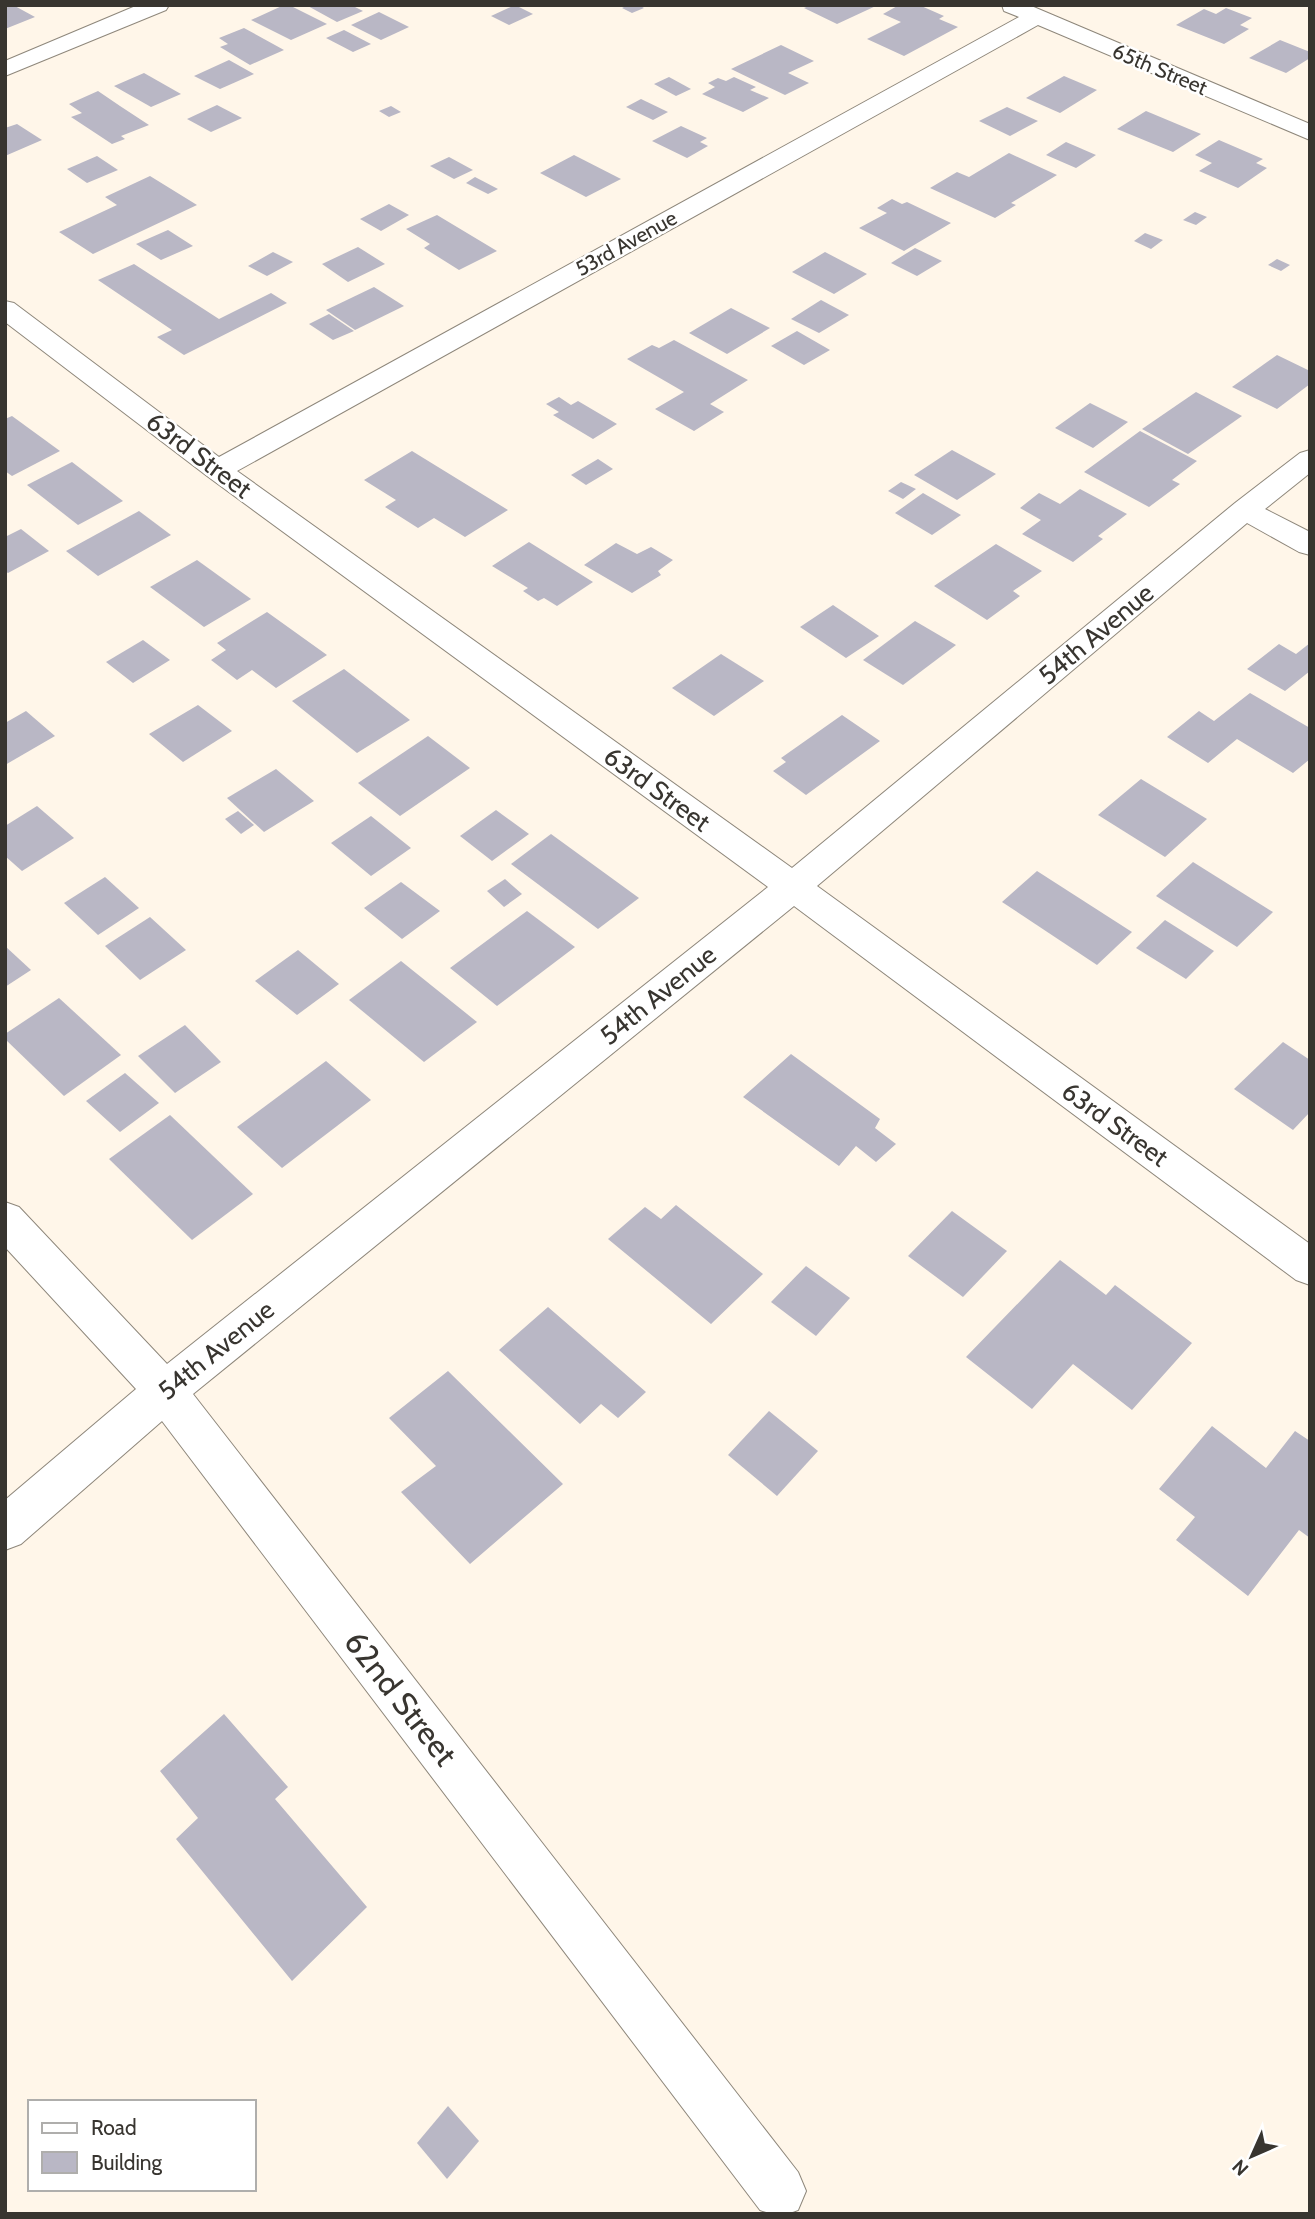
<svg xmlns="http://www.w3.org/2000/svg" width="1315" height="2219" viewBox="0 0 1315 2219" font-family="Cabin,sans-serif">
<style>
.building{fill:#b9b7c5}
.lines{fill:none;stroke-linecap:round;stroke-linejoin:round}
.minor-casing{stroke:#8e877b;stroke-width:2}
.minor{fill:#fff;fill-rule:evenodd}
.labels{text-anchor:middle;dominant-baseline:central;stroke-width:5;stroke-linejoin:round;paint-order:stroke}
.far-street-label{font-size:21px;fill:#383530;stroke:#fff}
.street-label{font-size:26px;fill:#383530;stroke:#fff}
.near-street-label{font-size:32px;fill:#383530;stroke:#fff}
</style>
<rect width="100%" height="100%" fill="#fff6e9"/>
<g class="building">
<polygon points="5,5 13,5 35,17 5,29"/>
<polygon points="284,5 289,5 327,24 291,40 251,20"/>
<polygon points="306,5 351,5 363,11 337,22"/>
<polygon points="515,5 533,14 509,25 491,16"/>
<polygon points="628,5 639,5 644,8 632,13 622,8"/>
<polygon points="811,5 878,5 837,24 804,8"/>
<polygon points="899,5 919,5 944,16 939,19 958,27 904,56 867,39 901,22 883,14"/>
<polygon points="1226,8 1252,18 1240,25 1249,29 1224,44 1176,25 1204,9 1216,14"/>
<polygon points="379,12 409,27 381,40 351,25"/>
<polygon points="244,28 284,50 250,65 220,47 228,44 219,38"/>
<polygon points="344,30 371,44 353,52 326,38"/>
<polygon points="1280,40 1310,52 1310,58 1286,73 1249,58"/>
<polygon points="781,45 814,61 788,73 809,83 785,95 731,69"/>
<polygon points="229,60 254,74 220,89 194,76"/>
<polygon points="144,73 181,94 151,107 114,86"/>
<polygon points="1064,76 1097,90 1060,113 1026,98"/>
<polygon points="669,77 691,89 676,96 654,84"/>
<polygon points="734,77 756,87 750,90 769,98 743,112 702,94 715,87 708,83 718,78 726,81"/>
<polygon points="98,91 120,106 149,125 121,136 125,139 112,144 71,117 82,113 69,104"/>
<polygon points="641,99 668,112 653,120 626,107"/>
<polygon points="217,105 242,118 211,132 187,119"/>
<polygon points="391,106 401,112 389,117 379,111"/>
<polygon points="1007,107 1038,121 1010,136 979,121"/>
<polygon points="1146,111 1201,134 1173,152 1117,129"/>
<polygon points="17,124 42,140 5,156 5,128"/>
<polygon points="681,126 707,138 700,142 708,146 687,158 652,141"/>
<polygon points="1219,140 1263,159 1256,163 1267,168 1238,188 1199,171 1212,163 1195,155"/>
<polygon points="1066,142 1096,155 1076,168 1046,155"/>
<polygon points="1009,153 1057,175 1011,203 1016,205 995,218 930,188 957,172 969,177"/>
<polygon points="574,155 621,179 586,197 540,173"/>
<polygon points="97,156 118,170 87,183 67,169"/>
<polygon points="449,157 473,170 454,179 430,166"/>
<polygon points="150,176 197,205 93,254 59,232 117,205 105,197"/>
<polygon points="475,177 498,189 488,194 466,183"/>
<polygon points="892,199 902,204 907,202 951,223 904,251 859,228 887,213 877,208"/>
<polygon points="389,204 409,215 381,231 360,219"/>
<polygon points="1195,212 1207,217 1196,225 1183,220"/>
<polygon points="437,215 497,251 459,270 424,248 430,244 406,229"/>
<polygon points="168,230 193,246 161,260 136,244"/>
<polygon points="1145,233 1163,240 1151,249 1134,241"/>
<polygon points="358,247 385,264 348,282 322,264"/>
<polygon points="915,248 942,261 917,276 891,263"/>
<polygon points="273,252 293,262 267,276 248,266"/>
<polygon points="825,252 867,274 834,294 792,272"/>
<polygon points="1277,259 1290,265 1281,271 1268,265"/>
<polygon points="134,264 219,319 271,293 287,303 184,355 157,337 172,330 98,280"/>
<polygon points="374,287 404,306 355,330 326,310"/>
<polygon points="821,300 849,315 819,333 791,319"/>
<polygon points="731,308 770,328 727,354 689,333"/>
<polygon points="329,314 354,331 333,340 309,324"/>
<polygon points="797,331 830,350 804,365 771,346"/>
<polygon points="674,340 748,380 710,404 724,412 694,431 655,409 684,392 627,359 652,345 659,348"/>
<polygon points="1277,355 1310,371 1310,384 1277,409 1232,387"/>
<polygon points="1196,392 1242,416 1188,454 1142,429"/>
<polygon points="559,397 571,405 578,401 617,424 593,439 553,415 559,412 546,404"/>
<polygon points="1090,403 1128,422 1093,448 1055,428"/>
<polygon points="12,416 60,451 12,476 5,471 5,419"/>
<polygon points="1140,431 1197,461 1172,480 1180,484 1149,507 1084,472"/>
<polygon points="952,450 996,474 957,500 914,475"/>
<polygon points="412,451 508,510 465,537 434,518 418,528 385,507 396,500 364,480"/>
<polygon points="598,459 613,469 586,485 571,475"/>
<polygon points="72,462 123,501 78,525 27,485"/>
<polygon points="901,482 916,489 903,499 888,491"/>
<polygon points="1080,489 1127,514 1098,536 1103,539 1073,562 1022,534 1041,520 1020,508 1039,493 1060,504"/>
<polygon points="923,493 961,515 932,535 895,513"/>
<polygon points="139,511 171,535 98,576 66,551"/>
<polygon points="21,529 49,551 8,573 5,571 5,537"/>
<polygon points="529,542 593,582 557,606 544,598 538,601 523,591 528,588 492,566"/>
<polygon points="616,543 637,554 651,547 673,560 658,571 661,575 632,593 584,565"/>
<polygon points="996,544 1042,571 1013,591 1020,596 987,620 934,586"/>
<polygon points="197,560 251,599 204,627 150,587"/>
<polygon points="833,605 879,636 846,658 800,627"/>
<polygon points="267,612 327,655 276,688 252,670 237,680 211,660 226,650 217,643"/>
<polygon points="915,621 956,645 903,685 863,660"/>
<polygon points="143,640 170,660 133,683 106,662"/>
<polygon points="1310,643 1310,671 1285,691 1247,669 1279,644 1296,654"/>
<polygon points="721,654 764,681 714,716 672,688"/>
<polygon points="344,669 410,720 357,753 292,701"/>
<polygon points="1250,693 1310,728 1310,759 1293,773 1237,739 1208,763 1167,737 1199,711 1214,721"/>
<polygon points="198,705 232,731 183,762 149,734"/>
<polygon points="26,711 55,736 5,765 5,723"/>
<polygon points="842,715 880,741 806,795 773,771 786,762 781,758"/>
<polygon points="428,736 470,768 400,816 358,783"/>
<polygon points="276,769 314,801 264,832 227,798"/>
<polygon points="1141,779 1207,819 1165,857 1098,815"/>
<polygon points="37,806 74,838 22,871 5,856 5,826"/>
<polygon points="496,810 529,834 492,861 460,836"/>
<polygon points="238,811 254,825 241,834 225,819"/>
<polygon points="371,816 411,848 371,876 331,843"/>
<polygon points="551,834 639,898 598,929 511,864"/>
<polygon points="1193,862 1273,912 1237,947 1156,896"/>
<polygon points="1037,871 1132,932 1097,965 1002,902"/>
<polygon points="105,877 139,908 98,935 64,903"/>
<polygon points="505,879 522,894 504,907 487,891"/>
<polygon points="401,882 440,911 402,939 364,908"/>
<polygon points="527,911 575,947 497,1006 450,968"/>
<polygon points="150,917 186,950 140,980 105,946"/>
<polygon points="1165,920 1214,951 1186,979 1136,948"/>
<polygon points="5,946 31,970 5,987"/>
<polygon points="298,950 339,984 297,1015 255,981"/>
<polygon points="401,961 477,1022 424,1062 349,1000"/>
<polygon points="59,998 121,1055 64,1096 5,1039 5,1034"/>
<polygon points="185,1025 221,1062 175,1093 138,1056"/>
<polygon points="1283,1042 1310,1060 1310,1112 1293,1130 1234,1089"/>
<polygon points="791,1054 880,1119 875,1128 896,1144 876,1162 856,1146 839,1166 743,1097"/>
<polygon points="326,1061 371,1100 282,1168 237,1127"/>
<polygon points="125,1073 159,1103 120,1132 86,1101"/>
<polygon points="170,1115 253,1194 192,1240 109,1159"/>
<polygon points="676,1205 763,1274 711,1324 608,1239 645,1207 661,1219"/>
<polygon points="952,1211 1007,1251 963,1297 908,1256"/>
<polygon points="1060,1260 1106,1295 1115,1285 1192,1343 1132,1410 1073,1364 1032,1409 966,1357"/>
<polygon points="806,1266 850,1298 816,1336 771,1302"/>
<polygon points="548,1307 646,1392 618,1418 601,1404 580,1424 499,1350"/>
<polygon points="448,1371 563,1484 470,1564 401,1492 436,1466 389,1418"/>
<polygon points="769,1411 818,1451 777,1496 728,1455"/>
<polygon points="1212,1426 1266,1468 1295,1431 1310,1441 1310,1538 1299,1530 1248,1596 1176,1540 1195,1517 1159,1489"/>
<polygon points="224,1714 288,1787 275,1799 367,1907 292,1981 176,1839 198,1818 160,1771"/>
<polygon points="448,2106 479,2141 447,2179 417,2143"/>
</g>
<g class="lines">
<defs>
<g id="minor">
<polygon points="138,5 169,5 166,10 5,76 5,61"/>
<path d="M1029 5 1310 124V140L1038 25 237 471 792 868 1235 503 1300 453 1310 450V473L1265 509 1310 532V555L1299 552 1247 523 817 886 1310 1244V1285L1296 1280 794 906 193 1394 798 2172 806 2191 798 2210C786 2215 772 2215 760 2210L162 1421 21 1544 5 1550V1500L136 1389 5 1247V1202L19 1207 167 1364 768 887 207 476 5 322V301L14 303 219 457 1019 17 1004 11 1002 5Z"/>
</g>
</defs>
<use href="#minor" class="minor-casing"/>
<use href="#minor" class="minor"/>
</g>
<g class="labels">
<g class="far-street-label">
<text transform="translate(1160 69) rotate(23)">65th Street</text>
<text transform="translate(626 243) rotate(-29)">53rd Avenue</text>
</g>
<g class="street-label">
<text transform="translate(199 455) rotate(37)">63rd Street</text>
<text transform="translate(1096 634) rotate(-40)">54th Avenue</text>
<text transform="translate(657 789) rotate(36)">63rd Street</text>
<text transform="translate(658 995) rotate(-39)">54th Avenue</text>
<text transform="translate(1115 1124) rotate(36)">63rd Street</text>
<text transform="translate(216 1350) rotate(-39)">54th Avenue</text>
</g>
<g class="near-street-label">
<text transform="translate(401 1698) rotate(52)">62nd Street</text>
</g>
</g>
<rect width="1315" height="2219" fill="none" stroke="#383530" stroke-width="14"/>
<rect x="28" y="2100" width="228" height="91" fill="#ffffff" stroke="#afaeac" stroke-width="2"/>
<rect x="42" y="2123" width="35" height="10" fill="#ffffff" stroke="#afaeac" stroke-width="2"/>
<text x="91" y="2135" font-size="21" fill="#383530">Road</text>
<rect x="42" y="2152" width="35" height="21" fill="#b9b7c5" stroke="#afaeac" stroke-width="2"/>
<text x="91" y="2170" font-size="21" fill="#383530">Building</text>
<g transform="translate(1252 2156) rotate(225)" stroke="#ffffff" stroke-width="5" paint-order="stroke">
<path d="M0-5L12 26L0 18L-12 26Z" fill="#383530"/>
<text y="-10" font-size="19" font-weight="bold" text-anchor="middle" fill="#383530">N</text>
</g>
</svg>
